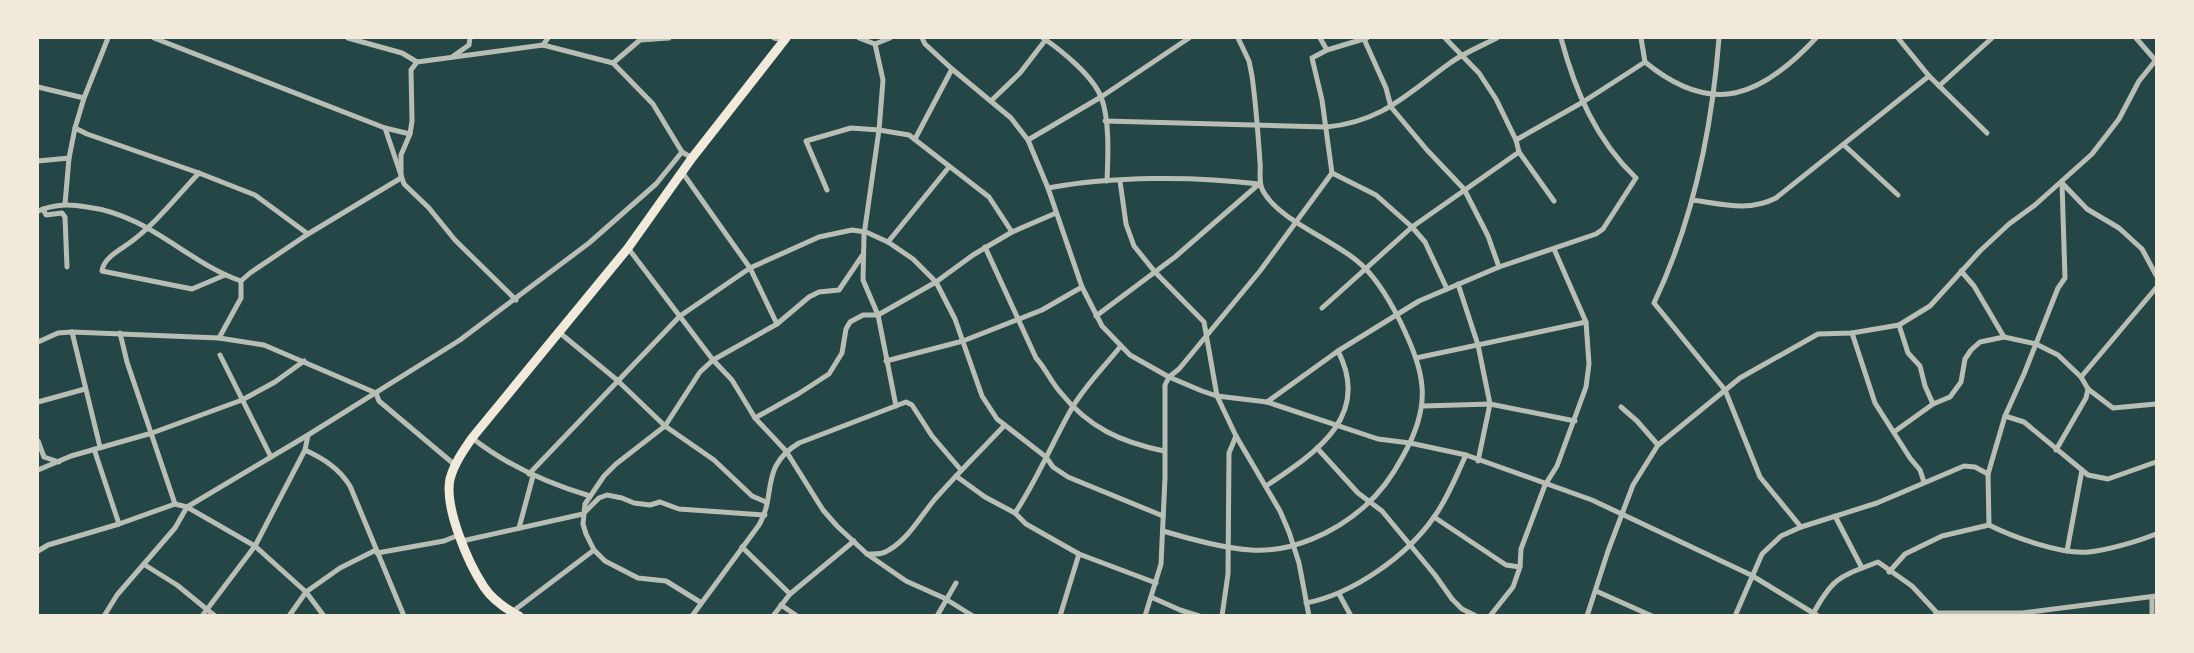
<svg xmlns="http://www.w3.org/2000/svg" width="2194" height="653" viewBox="0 0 2194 653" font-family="Poppins,sans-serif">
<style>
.green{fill:#244646}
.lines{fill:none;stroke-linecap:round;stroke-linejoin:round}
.minor{stroke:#b8beb3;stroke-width:5}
.trunk{stroke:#f1e9da;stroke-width:9}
</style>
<rect width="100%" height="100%" fill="#0f3d3e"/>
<rect class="green" x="38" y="38" width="2118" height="577"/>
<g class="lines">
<g class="minor">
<polyline points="154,38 385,128 404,184 429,208 455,240 516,300"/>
<polyline points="348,38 402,53 417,62"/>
<polyline points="774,38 784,40"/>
<polyline points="859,38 875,44 890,38"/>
<polyline points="922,38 925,44 952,69 1011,118 1028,140 1048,188 1082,287 1102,326 1130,355 1169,377 1202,391 1217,396 1267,402 1378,439 1410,443 1466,455 1592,500 1751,575 1818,616"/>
<path d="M1043 38C1061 50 1093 76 1101 97 1110 119 1108 158 1107 181"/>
<polyline points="1320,38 1327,50"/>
<polyline points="1367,38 1327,50 1312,58 1322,100 1332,173 1376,195 1412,227 1425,242 1447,289"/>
<polyline points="1445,38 1479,73 1496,99 1516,140 1519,152 1554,201"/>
<path d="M1641 38 1645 62C1713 118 1762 96 1816 38"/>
<path d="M1719 38C1712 129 1694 219 1654 303L1725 390 1760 477 1801 527"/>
<polyline points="1898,38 1929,76 1987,133"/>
<polyline points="2136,38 2156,61"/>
<polyline points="1364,39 1386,88 1391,107 1427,150 1464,189 1488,236 1499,267"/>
<polyline points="875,44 883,80 879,130 864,235 863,280 878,315 896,406"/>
<polyline points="543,45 548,38"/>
<polyline points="452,57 469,45 470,38"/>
<polyline points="613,63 640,40 669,38"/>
<polyline points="1939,86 1992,38"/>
<polyline points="38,87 84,98"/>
<polyline points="992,100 1020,73 1047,38"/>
<path d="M1105 121 1326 127C1382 122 1407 94 1450 63 1464 53 1481 46 1497 38"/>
<polyline points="75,128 84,98 108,38"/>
<polyline points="385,128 410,134"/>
<polyline points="915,139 952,69"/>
<polyline points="1028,140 1101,97 1189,38"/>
<polyline points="1516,140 1583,102 1645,62"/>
<polyline points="1844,145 1898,195"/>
<polyline points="38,161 69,158 75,128 87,134 199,173 255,195 308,234"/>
<polyline points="682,172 750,268 777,324"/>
<path d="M199 173C177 196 155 225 128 244 119 250 103 259 102 271L192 289 225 275"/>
<polyline points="1120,181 1126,224 1134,246 1155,272 1204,322 1217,396 1236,436 1280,511 1289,532 1299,563 1309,616"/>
<polyline points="2062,183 2087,209 2119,228 2142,249 2156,275"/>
<path d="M1048 188C1112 176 1195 176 1259 184"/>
<polyline points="827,190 806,141 851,128 879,130 909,135 989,197 1012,232"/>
<path d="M1693 200C1722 204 1749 212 1776 198L1929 76"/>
<polyline points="65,204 69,158"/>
<polyline points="43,209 46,215 62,213 65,217 67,267"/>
<path d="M38 211C54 204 69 204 87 207 150 215 186 262 241 281"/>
<polyline points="888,242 949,167"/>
<path d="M985 247 1036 358C1046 369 1051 382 1061 393 1089 428 1121 442 1164 451"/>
<polyline points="628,248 713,360 732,380 755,418 786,451 823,510 837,526 867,554 906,581 944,598 973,616"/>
<polyline points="1961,271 1974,286 2004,337"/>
<polyline points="1458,284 1478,345 1490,404 1478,461"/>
<polyline points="1322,308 1412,227 1519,152"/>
<polyline points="1096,316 1175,257 1259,184"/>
<polyline points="1899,325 1908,353 1920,366 1925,386 1933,404"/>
<polyline points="72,332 100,447"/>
<polyline points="120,333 127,362 175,504"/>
<polyline points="560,333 617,380 665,426 714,460 752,496 766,502"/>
<polyline points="1852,333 1875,403 1910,458 1920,470 1924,482"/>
<polyline points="219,338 241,298 241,281 250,273 308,234 401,178 401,155 410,134 412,121 411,70 417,62 543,45 613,63 653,104 682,152 692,158"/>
<polyline points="38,342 58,333 72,332 219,338 264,345 376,393 379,401 455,465"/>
<polyline points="220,355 271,457"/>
<polyline points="1416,358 1586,322"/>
<polyline points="886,361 963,341 1042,310 1082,287"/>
<polyline points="2081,377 2156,288"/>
<polyline points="38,402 85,389"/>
<path d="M1267 402 1338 351 1419 301 1499 267 1596 234 1603 229 1636 178C1596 140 1575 91 1561 38"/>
<polyline points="1423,406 1490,404 1575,421"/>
<polyline points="1621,407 1637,421 1658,445"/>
<polyline points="2005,416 2024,422 2088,475 2108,479 2156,462"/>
<polyline points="755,418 798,394 829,374 842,353 846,329 850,322 863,315 878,315 936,282 973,255 1012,232 1056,213"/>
<polyline points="1894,432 1933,404 1950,397 1961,382 1965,359 1971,350 1980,342 2004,337 2036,344 2058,355 2081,377 2088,389 2113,408 2156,404"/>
<path d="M472 438C508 466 546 483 590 496"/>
<polyline points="38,441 44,457 59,462"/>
<polyline points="1317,448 1358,493 1382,511 1435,575 1452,599 1462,609 1476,616"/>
<polyline points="94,449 119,524"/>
<path d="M305 450C324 459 339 468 350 486L404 616"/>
<polyline points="2056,450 2086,398 2088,389"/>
<polyline points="38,470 71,456 152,433 242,400 275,382 304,361"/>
<polyline points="529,474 680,316 750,268 819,237 852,230 866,232 888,242 913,259 936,282 955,319 982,396 997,419 1046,457 1053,467 1068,477 1163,516"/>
<polyline points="956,476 985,497 1015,513 1026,524 1079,554 1156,583"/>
<path d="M1266 486C1315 453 1372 417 1338 351"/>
<path d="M1015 513C1037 480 1052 443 1072 408 1085 386 1104 367 1120 347"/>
<polyline points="1835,516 1862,568"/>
<polyline points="1434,517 1506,565 1520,567"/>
<polyline points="1989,525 1988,474 2005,416 2024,374 2058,288 2065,278 2062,183"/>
<polyline points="519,528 533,476"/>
<path d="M1163 531C1191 539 1222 548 1251 550 1292 553 1336 532 1365 506 1381 492 1393 475 1403 456 1433 403 1425 373 1400 321 1389 299 1375 275 1356 260 1329 238 1278 219 1263 191 1258 182 1261 172 1260 162 1258 133 1256 104 1252 76L1249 61 1238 38"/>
<polyline points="462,541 583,514 599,498 607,495 622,498 634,503 650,505 660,502 679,509 765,515"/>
<polyline points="742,547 790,594"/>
<polyline points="38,551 48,545 119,524 175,504 187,507 255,546 306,592 324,616"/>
<polyline points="2067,551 2082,470"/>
<polyline points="377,553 444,541 459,535"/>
<path d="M867 554C874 554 882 555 889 550 909 538 920 517 935 499 957 474 981 450 1004 426"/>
<polyline points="145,565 177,585 215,616"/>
<path d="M1889 572 1905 554 1942 536 1989 525C2013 537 2062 555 2089 552 2108 550 2139 541 2156 534"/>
<polyline points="1596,591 1652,616"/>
<polyline points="1339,594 1351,616"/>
<polyline points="1151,597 1180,610 1199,616"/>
<polyline points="2152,597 2152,616"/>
<polyline points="700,602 666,581 638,578 605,561 594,550 586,534 583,524 585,504 604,476 616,464 665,426 700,372 713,360 777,324 809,297 819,292 839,290 862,256"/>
<path d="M1306 603C1353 594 1407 556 1434 517 1448 498 1456 476 1466 455"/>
<polyline points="781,605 797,616"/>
<polyline points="512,612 594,550"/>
<path d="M1813 614C1833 577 1839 577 1878 562L1912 586 1939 615"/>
<polyline points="104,616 117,595 175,528 187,507 308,435 460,340 589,243 656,184 682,152"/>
<polyline points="202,616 255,546 305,450 308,435"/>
<polyline points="289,616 306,592 340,568 376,550"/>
<path d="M692 616 759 525C777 495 759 467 799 443L906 402 912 405 932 436 961 470"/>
<polyline points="773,616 790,594 854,541"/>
<polyline points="937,616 956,583"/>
<polyline points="1060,616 1079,554"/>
<polyline points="1145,616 1161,564 1165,478 1165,385 1169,377 1179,369 1260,271 1332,173"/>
<polyline points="1222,616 1228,574 1229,453 1236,436"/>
<polyline points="1490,616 1513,587 1520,567 1521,549 1545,485 1557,466 1586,387 1589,364 1586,322 1554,249"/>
<polyline points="1587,616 1608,551 1633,485 1658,445 1740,378 1818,334 1852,333 1899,325 1930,306 1980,251 2009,224 2035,205 2092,154 2119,119 2139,81 2156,60"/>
<polyline points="1735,616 1762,554 1781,536 1801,527 1877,503 1964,466 1975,467 1988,474"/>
<polyline points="1934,616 1939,613 2022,613 2156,596"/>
</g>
<path class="trunk" d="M519 616C506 609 492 599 484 587 468 563 444 507 450 479 454 464 463 451 472 438L628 248 692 158 786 38"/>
</g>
<rect width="2194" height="653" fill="none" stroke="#f1e9da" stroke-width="78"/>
</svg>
